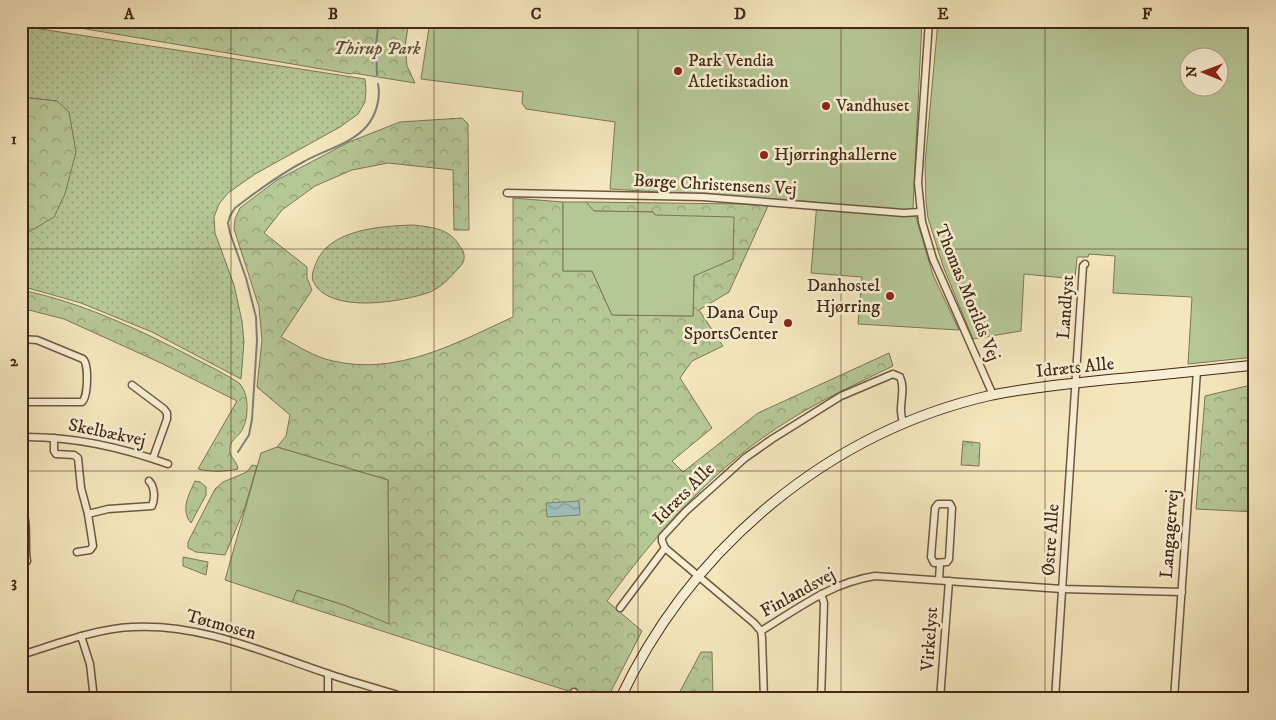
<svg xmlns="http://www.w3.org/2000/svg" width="1276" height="720" viewBox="0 0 1276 720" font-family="'IM FELL DW Pica',serif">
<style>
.grass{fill:url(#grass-dots);stroke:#7d7656}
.forest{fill:url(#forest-crowns);stroke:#7d7656}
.pitch{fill:#b6c796;stroke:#7d7656;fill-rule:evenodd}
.water{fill:url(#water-waves);stroke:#7b8179}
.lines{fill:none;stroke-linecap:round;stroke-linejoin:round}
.stream{stroke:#7b8179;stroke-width:2}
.street-casing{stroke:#705640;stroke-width:9}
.secondary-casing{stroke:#442617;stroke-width:11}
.street{stroke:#f8efd4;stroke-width:6}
.secondary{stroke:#f8efd4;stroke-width:9}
.grid{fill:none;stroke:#442617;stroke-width:1;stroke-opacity:0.55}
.poi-dot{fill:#8f2418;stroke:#f8efd4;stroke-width:2}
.labels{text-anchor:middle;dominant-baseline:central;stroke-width:5;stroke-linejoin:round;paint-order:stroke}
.park-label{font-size:18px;font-style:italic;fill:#604e37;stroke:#f8efd4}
.poi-label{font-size:18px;fill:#442617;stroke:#f8efd4;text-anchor:start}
.street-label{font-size:18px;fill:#442617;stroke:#f8efd4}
.neatline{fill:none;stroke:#442617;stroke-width:2}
.grid-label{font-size:16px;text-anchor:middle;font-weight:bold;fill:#442617}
</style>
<defs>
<pattern id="grass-dots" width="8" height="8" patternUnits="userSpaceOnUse" patternTransform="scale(1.25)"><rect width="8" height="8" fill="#b6c796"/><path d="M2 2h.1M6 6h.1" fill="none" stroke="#96a179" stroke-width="1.8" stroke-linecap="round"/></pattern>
<pattern id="forest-crowns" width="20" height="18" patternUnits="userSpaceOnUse" patternTransform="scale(1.25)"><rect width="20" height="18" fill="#b6c796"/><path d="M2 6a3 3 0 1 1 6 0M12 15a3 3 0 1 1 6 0" fill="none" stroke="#96a179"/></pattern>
<pattern id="water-waves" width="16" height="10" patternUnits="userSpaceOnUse" patternTransform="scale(1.25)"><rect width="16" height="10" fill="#9fbeba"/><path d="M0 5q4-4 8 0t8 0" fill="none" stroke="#839a96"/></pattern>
</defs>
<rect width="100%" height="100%" fill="#f5e7bd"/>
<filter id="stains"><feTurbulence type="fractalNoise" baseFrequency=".004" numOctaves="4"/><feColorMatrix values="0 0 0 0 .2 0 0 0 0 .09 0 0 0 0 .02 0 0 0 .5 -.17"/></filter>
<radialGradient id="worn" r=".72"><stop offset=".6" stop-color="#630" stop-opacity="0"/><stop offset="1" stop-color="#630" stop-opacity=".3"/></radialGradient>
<g class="grass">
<polygon points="21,26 365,79 366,90 365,102 358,114 340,127 255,174 228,193 219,204 214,217 215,233 234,285 242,321 244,342 241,379 152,332 81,303 21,286 21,233 27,233 57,101 21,97"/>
<path d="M413 225C430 227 449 228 459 245 461 248 464 251 464 255 465 262 461 266 456 271 449 279 441 287 430 292 403 302 328 315 313 281 311 274 314 269 316 263 329 229 382 226 413 225Z"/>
</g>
<g class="forest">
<polygon points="39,21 409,21 405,46 407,66 415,83 353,73 351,74"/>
<polygon points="21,97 57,101 69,112 76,152 65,194 54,217 27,233 21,233"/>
<path d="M462 118 468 124 469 230H454L453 170 388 163 352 170 315 186 282 210 264 233 307 267V278L312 290 281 337C298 346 314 357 333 361 398 376 456 343 513 317V198L563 202V271H592L612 315 693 316 694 276 653 212 593 211 586 202 741 204 768 206 729 292 699 310 723 346 692 361 680 378 712 428 672 461 683 472 758 413 889 353 893 366C858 383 823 399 791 419 717 464 658 531 607 601L642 631 607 699H593L292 602 296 590 344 605 388 623 389 584 388 480 277 447 286 436 290 415 257 387 262 340 259 307 234 229 235 219 240 208 277 180 349 142 400 122Z"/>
<path d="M21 290C81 302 138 329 192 357 207 365 224 373 239 383 249 393 249 415 243 428 240 436 231 439 230 447 228 457 237 460 238 469 224 472 212 472 198 469L237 401 161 363 64 319 21 308Z"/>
<polygon points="1255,384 1255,512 1196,509 1205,396"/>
<polygon points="963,441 980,443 979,466 961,465"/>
<polygon points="252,465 257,466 244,510 225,555 196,552 188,548 188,542 215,489 223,482 247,472"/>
<path d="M195 481 200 482 206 487V495L191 523C180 510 189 494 195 481Z"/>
<polygon points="183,557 208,562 206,575 183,566"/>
<polygon points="701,652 712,652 713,699 676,699"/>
</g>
<g class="pitch">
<polygon points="430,21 922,21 913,207 933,275 959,330 858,324 862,277 811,273 817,202 610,189 615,122 526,109 522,103 523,92 421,79"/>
<path d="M938 21H1255V357L1188 364 1192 297 1113 293 1115 256 1089 254 1088 257H1077L1075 279 1024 274 1021 331 973 339 943 266 928 218 926 202 925 164ZM1188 58H1218V88H1188Z"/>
<polygon points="563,202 586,202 594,211 653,212 655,215 734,217 733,259 694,276 693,316 612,315 592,271 563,271"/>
<polygon points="277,447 388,480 389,624 344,605 297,590 292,602 225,580 261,453"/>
</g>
<polygon class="water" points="579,501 580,515 547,517 546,503"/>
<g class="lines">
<g class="stream">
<polyline points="377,75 376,44 379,21"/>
<path d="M238 452 249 435 252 419 257 341 256 317 246 278 230 233 228 223 230 216 235 208C257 191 280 174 305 161 324 150 351 144 366 127 376 116 381 98 378 84"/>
</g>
<defs>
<g id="street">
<polyline points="929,21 918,183 922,222 933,259 993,395"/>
<polyline points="507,193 703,197 904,213 920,212"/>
<path d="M21 339 37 340 83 359C89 364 88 397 82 402H21"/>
<polyline points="132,385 164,409 167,413 167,419 153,458"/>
<path d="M21 437C72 436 121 447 168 464"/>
<path d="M54 438V451L56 454 74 455 78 458 81 488 88 514 108 509 152 506C155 499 155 487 149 481"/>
<polygon points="938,504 950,504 952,508 949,559 947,562 934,563 931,557 935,508"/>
<path d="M21 509C29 519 24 548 27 561"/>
<polyline points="77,552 90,550 93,546 88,514"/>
<polyline points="939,580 940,563"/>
<polyline points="620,608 665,548"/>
<path d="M761 631C799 608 830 583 875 576L1062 589 1182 592"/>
<polyline points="81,636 90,664 94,699"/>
<path d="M21 655C57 644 94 629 132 627 198 623 261 651 323 672 351 682 381 689 410 699"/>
<polyline points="328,699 328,674"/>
<polyline points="571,699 574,692"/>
<path d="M764 699 762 638 761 631 754 623 665 548 662 541V537L686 511 714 486 745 458 772 439 841 396 893 374 900 377C907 391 896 408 904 424"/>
<polyline points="821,699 824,603 821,594"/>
<polyline points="940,699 949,581"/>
<polyline points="1055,699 1083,266 1085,264"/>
<polyline points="1174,699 1197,371"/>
</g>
<path id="secondary" d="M620 699C691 548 828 432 992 395 1032 387 1073 383 1114 379 1161 375 1208 370 1255 365"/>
</defs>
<use href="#street" class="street-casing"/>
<use href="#secondary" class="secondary-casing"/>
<use href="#street" class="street"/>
<use href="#secondary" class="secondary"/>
</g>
<path class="grid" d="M231 21V699M434 21V699M638 21V699M841 21V699M1045 21V699M21 249H1255M21 471H1255"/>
<g class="poi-dot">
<circle cx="678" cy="71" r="5"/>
<circle cx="826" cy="106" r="5"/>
<circle cx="764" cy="155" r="5"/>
<circle cx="890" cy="296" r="5"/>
<circle cx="788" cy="323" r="5"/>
</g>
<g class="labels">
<g class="park-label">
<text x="377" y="49">Thirup Park</text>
</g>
<g class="poi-label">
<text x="688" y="61">Park Vendia<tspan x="688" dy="21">Atletikstadion</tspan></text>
<text x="836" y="106">Vandhuset</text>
<text x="774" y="155">Hjørringhallerne</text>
<text x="880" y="286" text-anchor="end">Danhostel<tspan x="880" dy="21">Hjørring</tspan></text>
<text x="778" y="313" text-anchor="end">Dana Cup<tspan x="778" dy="21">SportsCenter</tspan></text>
</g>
<g class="street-label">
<text transform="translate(715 185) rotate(3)">Børge Christensens Vej</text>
<text transform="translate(967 293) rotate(68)">Thomas Morilds Vej</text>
<text transform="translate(1066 307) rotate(-86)">Landlyst</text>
<text transform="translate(1075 368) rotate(-6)">Idræts Alle</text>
<text transform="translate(107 433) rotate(12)">Skelbækvej</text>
<text transform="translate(684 494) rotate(-45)">Idræts Alle</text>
<text transform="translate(1170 534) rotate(-86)">Langagervej</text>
<text transform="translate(1051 540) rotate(-86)">Østre Alle</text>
<text transform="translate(798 593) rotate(-29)">Finlandsvej</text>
<text transform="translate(221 625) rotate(15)">Tøtmosen</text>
<text transform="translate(930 639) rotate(-86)">Virkelyst</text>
</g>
</g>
<rect width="1276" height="720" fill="none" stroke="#f5e7bd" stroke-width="55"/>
<g transform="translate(1204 72) rotate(271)"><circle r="24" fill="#f8efd4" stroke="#b09f88"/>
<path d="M0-4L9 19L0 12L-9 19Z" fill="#8f2418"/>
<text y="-8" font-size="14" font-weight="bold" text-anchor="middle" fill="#442617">N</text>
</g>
<rect x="28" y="28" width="1220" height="664" class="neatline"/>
<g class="grid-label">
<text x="129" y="19">A</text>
<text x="333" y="19">B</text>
<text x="536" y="19">C</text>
<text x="740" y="19">D</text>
<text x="943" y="19">E</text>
<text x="1147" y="19">F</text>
<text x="14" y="144">1</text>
<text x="14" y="366">2</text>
<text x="14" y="587">3</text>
</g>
<rect width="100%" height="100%" filter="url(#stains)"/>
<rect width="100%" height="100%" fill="url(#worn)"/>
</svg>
